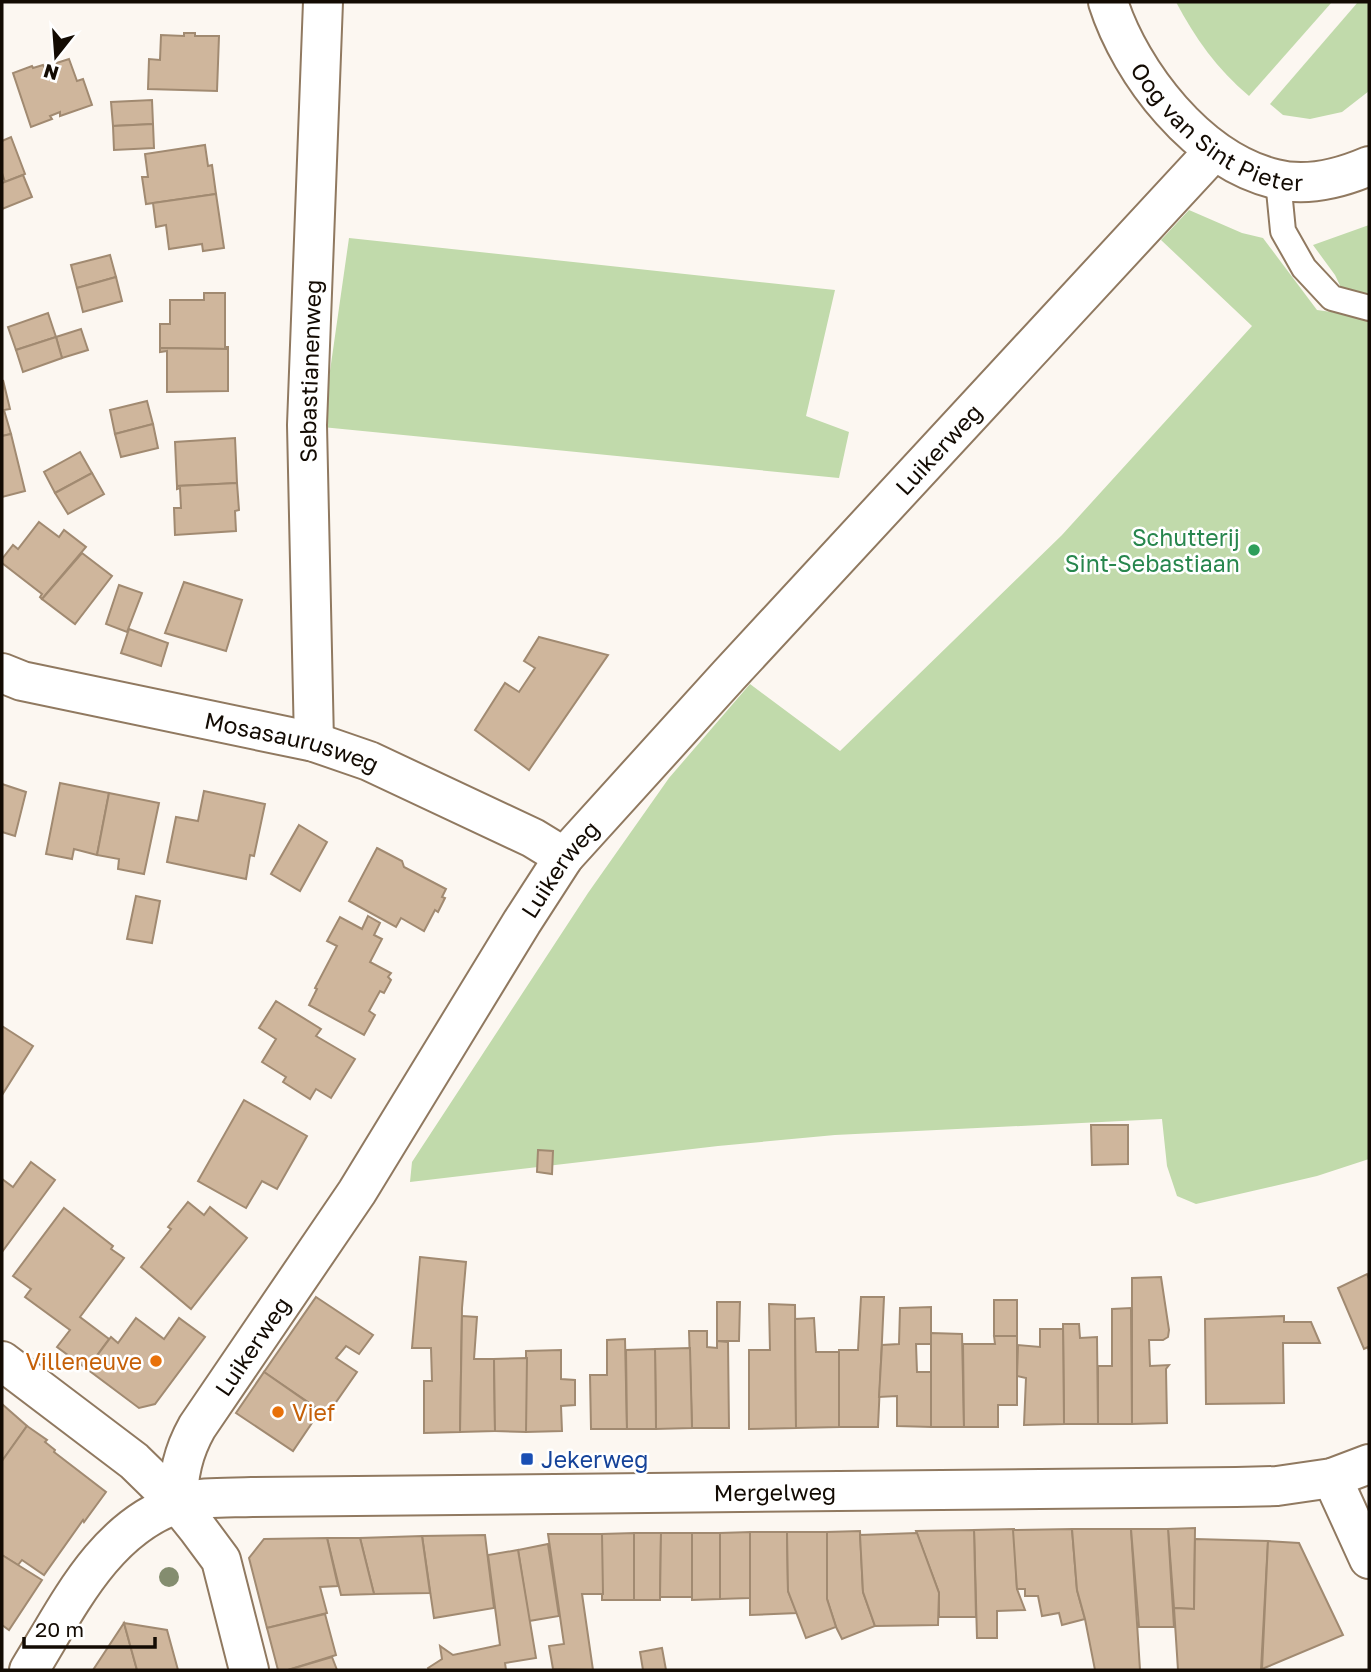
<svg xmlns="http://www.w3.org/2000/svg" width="1371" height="1672" viewBox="0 0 1371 1672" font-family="'Golos Text',sans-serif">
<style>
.green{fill:#c1daab}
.building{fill:#cfb69c;stroke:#a18a71;stroke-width:2}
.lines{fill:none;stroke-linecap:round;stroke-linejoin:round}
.service-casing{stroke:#907960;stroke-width:28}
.minor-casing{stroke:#907960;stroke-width:42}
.service{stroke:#fff;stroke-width:24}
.minor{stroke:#fff;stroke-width:38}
.tree{fill:#848d6f}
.leisure-dot{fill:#2e9e5b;stroke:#fff;stroke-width:2.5}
.food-dot{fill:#e8710a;stroke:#fff;stroke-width:2.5}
.transit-dot{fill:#1a4fb4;stroke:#fff;stroke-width:2.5}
.labels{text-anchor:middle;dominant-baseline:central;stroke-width:5;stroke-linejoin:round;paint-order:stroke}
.street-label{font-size:23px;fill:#130b03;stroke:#fff}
.leisure-label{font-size:23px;fill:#27864d;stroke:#fff;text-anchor:end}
.food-label{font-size:23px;fill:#c56008;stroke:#fff;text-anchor:end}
.transit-label{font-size:23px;fill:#164399;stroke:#fff;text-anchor:start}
</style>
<rect width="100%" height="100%" fill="#fcf7f1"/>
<g class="green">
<path d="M1176 2H1332L1249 96C1217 69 1195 38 1176 2Z"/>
<polygon points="1358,2 1369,2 1369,91 1342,112 1310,119 1283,115 1270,104"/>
<polygon points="1189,210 1242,233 1263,238 1317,310 1354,315 1335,275 1313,245 1369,225 1369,1159 1317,1176 1196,1204 1177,1196 1167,1166 1162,1119 835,1135 718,1146 410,1182 412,1162 588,893 669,778 750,684 840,751 1062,535 1252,326 1161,240"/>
<polygon points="349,238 835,290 806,416 849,432 839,478 322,427"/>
</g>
<g class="building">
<polygon points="184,33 195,33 195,36 219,36 217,91 148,89 149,59 160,60 161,35 184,36"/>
<polygon points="69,59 77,81 83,79 92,105 60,116 60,112 50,116 52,119 31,127 13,73 32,66 33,68 43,65 44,67"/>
<polygon points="152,100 153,124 113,126 111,102"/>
<polygon points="153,124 154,148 114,150 113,126"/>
<polygon points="11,137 25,174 5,182 2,173 2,141"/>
<polygon points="205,145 208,166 212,165 216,194 146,204 142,177 148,177 145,154"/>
<polygon points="23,175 32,197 2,209 2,183"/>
<polygon points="216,194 224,248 203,251 202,244 169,249 166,225 156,227 153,203"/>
<polygon points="110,255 116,277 77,288 71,265"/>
<polygon points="116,277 122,301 83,312 77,288"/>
<polygon points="204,293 225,293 225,347 228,347 228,349 160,348 160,324 170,324 170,300 204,300"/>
<polygon points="48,313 56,337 16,350 8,327"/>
<polygon points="81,329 88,350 62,358 56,337"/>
<polygon points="56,337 62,358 23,372 16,350"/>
<polygon points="160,348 228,349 228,391 167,392 167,351 160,352"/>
<polygon points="3,380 10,409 4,410 11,434 2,436"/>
<polygon points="147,401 153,424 115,434 110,410"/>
<polygon points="153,424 158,448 121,457 115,434"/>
<polygon points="11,434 25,491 2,497 2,436"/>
<polygon points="235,438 237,483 177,486 175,442"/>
<polygon points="80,452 92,473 55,493 44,472"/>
<polygon points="92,473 104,494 68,514 55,493"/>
<polygon points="237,483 239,510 235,511 236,531 175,535 174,508 181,508 180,488 177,489 177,486"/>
<polygon points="39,522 59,537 64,530 86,547 42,599 40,597 42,594 2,563 2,559 13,545 18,549"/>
<polygon points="82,553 112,576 75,624 42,599"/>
<polygon points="184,582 242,600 226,651 165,633"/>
<polygon points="119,585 142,593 127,632 106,624"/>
<polygon points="129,629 168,643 161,666 121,653"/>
<polygon points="539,637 608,655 529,770 475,730 505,683 519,692 535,668 524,661"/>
<polygon points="60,783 109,793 97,855 74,849 72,859 46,854"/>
<polygon points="2,784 26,792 15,836 2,832"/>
<polygon points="204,791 265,804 254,856 250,855 246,879 167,862 176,817 198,821"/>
<polygon points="109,793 159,803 144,874 118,869 119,859 97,855"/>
<polygon points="299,825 327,842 300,891 271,874"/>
<polygon points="377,848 402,861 404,867 446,889 442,897 445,898 438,912 435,910 424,931 401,918 396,927 349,901"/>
<polygon points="136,896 160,901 152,943 127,939"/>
<polygon points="368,916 380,923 374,935 382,939 370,962 391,973 388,977 391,980 384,993 380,991 369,1011 375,1015 364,1035 309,1005 317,989 315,988 337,946 327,941 340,917 362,929"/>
<polygon points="276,1001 321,1029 316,1036 355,1059 331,1098 316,1089 310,1099 283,1082 286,1077 262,1062 276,1039 259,1028"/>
<polygon points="2,1026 33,1046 2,1095"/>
<polygon points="244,1100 307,1136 277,1189 262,1181 246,1208 198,1181"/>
<polygon points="1091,1125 1128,1125 1128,1164 1092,1165"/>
<polygon points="538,1150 553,1151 552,1174 537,1172"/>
<polygon points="31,1162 55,1180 2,1252 2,1179 13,1187"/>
<polygon points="188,1202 204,1215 210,1207 247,1238 191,1309 141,1267 171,1229 168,1227"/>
<polygon points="64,1208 113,1246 111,1249 124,1258 80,1317 109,1339 87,1369 57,1347 70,1330 25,1297 31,1289 13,1276"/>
<polygon points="420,1257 466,1262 462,1308 460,1432 424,1433 424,1381 432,1381 431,1348 412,1348"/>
<polygon points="1367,1274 1369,1279 1369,1351 1368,1347 1364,1349 1338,1288"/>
<polygon points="1161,1277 1169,1330 1168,1337 1163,1340 1149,1340 1150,1366 1169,1365 1166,1369 1167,1423 1132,1424 1132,1278"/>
<polygon points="316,1297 373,1335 359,1354 346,1346 336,1358 357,1372 327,1415 264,1372"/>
<polygon points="861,1297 884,1297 878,1427 839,1427 839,1350 858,1350"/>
<rect x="994" y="1300" width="23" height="36"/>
<polygon points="717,1302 740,1302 739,1341 717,1341"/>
<polygon points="769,1304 795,1305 796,1428 749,1429 749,1350 770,1350"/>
<polygon points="931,1307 931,1344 916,1344 917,1372 931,1372 931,1427 897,1426 897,1396 879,1397 882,1345 899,1344 900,1308"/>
<polygon points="1131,1308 1132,1424 1098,1424 1098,1366 1112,1366 1112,1309"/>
<polygon points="462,1316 477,1317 474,1359 494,1359 495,1431 460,1432"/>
<polygon points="1284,1316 1284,1322 1311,1322 1320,1343 1283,1343 1284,1403 1206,1404 1205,1319"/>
<polygon points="136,1318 164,1339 179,1318 205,1337 155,1404 139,1408 87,1369 111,1337 118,1343"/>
<polygon points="814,1318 816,1352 839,1352 839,1427 796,1428 795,1319"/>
<polygon points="1063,1324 1079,1324 1080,1338 1097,1337 1098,1424 1064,1424"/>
<polygon points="1040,1329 1063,1329 1064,1424 1024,1425 1026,1378 1017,1376 1018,1345 1040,1347"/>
<polygon points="689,1331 707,1331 707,1347 717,1348 717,1341 728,1342 729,1428 692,1428"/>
<polygon points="931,1333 962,1334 964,1427 931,1427"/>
<polygon points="994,1336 1017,1336 1017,1405 998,1405 998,1427 964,1427 963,1344 995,1344"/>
<polygon points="625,1339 627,1429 591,1429 590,1375 607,1375 607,1340"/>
<polygon points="690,1348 692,1428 656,1429 655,1349"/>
<polygon points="655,1349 656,1429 627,1429 626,1350"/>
<polygon points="561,1350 561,1379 575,1380 575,1405 561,1406 562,1431 526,1432 526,1351"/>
<polygon points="527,1358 526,1432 495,1431 494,1359"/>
<polygon points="264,1372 320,1411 293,1451 236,1413"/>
<polygon points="2,1404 27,1426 2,1461"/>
<polygon points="27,1426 47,1440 45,1442 55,1450 54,1452 106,1492 84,1522 83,1520 44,1575 22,1560 18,1565 2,1555 2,1461"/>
<polygon points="1195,1528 1194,1609 1174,1608 1168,1529"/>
<polygon points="1014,1529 1017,1589 1025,1610 997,1611 997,1638 977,1638 974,1530"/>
<polygon points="1072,1529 1077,1590 1085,1619 1062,1625 1059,1613 1042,1616 1038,1596 1025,1596 1025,1589 1017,1589 1013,1530"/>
<polygon points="1072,1529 1131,1529 1140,1670 1095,1670 1085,1619 1077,1590"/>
<polygon points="1131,1529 1168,1529 1174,1627 1139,1627"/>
<polygon points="974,1530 976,1617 939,1617 939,1593 916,1531"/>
<polygon points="860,1531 863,1592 875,1626 842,1639 836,1627 827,1599 827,1532"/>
<polygon points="750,1532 750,1598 720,1599 720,1533"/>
<polygon points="750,1532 787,1532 788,1591 797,1613 750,1615"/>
<polygon points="787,1532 827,1532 827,1599 836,1627 806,1638 788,1591"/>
<polygon points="634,1533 661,1533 660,1600 634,1600"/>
<polygon points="634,1533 634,1600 602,1600 602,1534"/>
<polygon points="661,1533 692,1533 693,1597 660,1597"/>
<polygon points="692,1533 720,1533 720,1599 692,1600"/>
<polygon points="917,1533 939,1593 938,1625 875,1626 863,1592 860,1535"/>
<polygon points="548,1534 602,1534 603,1594 582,1594 593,1670 553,1669 549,1646 564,1644"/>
<polygon points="485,1535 494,1608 434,1618 422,1536"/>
<polygon points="422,1536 430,1593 374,1594 360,1538"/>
<polygon points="327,1538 360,1538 374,1594 341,1595"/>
<polygon points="327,1538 338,1586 320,1587 327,1613 267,1628 249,1558 264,1539"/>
<polygon points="1195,1539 1268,1541 1261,1670 1178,1670 1174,1608 1194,1609"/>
<polygon points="1268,1541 1299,1543 1343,1635 1262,1669"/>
<polygon points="548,1544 559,1616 529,1621 518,1550"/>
<polygon points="518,1550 536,1658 505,1663 506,1670 429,1670 428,1668 442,1659 440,1646 453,1655 500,1645 488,1555"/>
<polygon points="2,1555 42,1580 9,1630 2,1625"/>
<polygon points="325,1614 336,1655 288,1670 278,1670 267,1628"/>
<polygon points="124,1623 137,1670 93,1670"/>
<polygon points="124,1623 167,1630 178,1670 137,1670"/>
<polygon points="662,1648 666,1670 643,1670 640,1652"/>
<polygon points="332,1657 337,1670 288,1670"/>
</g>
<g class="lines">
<defs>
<polyline id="service" points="1278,180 1283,231 1304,268 1332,298 1369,308"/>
<g id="minor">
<path id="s1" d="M1108 2C1131 74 1198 160 1275 179 1306 187 1341 178 1369 166"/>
<path id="s2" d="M2 673 22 681 314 742 369 761 533 838 564 857"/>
<path id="s3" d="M314 742 307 425 323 2"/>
<polyline points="2,1361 134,1461 178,1504 198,1529 221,1560 249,1670"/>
<polyline points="1332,1478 1369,1559"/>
<path id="s4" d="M178 1504C178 1475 183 1452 197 1427L357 1192 522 922 564 857 729 675 1214 151"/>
<path id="s5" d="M29 1670C67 1609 103 1529 177 1504 201 1496 228 1498 252 1497L1236 1487 1277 1486 1332 1478 1369 1464"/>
</g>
</defs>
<use href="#service" class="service-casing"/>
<use href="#minor" class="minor-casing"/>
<use href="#service" class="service"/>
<use href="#minor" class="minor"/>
</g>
<circle class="tree" cx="169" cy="1577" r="10"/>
<circle class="leisure-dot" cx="1254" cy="550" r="7"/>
<g class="food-dot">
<circle cx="156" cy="1361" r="7"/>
<circle cx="278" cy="1412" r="7"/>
</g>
<rect class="transit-dot" x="520" y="1452" width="14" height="14" rx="3.5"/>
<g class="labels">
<g class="street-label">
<text stroke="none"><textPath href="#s1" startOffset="175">Oog van Sint Pieter</textPath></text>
<text stroke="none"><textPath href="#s3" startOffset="371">Sebastianenweg</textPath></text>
<text stroke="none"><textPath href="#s4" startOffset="1312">Luikerweg</textPath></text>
<text stroke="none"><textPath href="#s2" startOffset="298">Mosasaurusweg</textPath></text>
<text stroke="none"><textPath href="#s4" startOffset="746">Luikerweg</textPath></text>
<text stroke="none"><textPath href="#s4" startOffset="178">Luikerweg</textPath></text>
<text stroke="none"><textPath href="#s5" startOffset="826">Mergelweg</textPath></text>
</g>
<g class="leisure-label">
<text x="1240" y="537">Schutterij<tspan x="1240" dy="26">Sint-Sebastiaan</tspan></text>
</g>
<g class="food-label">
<text x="142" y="1361">Villeneuve</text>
<text x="292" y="1412" text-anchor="start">Vief</text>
</g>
<g class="transit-label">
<text x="541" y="1459">Jekerweg</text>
</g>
</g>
<rect width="1371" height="1672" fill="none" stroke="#130b03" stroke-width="7"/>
<g transform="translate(56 56) rotate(197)" stroke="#ffffff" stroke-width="5" paint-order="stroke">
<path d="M0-5L12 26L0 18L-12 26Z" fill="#130b03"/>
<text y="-10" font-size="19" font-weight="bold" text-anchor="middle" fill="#130b03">N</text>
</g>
<path d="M24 1637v10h131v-10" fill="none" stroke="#130b03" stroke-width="3.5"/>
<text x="35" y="1637" font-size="21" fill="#130b03" stroke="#ffffff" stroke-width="5" paint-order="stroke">20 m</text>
</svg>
